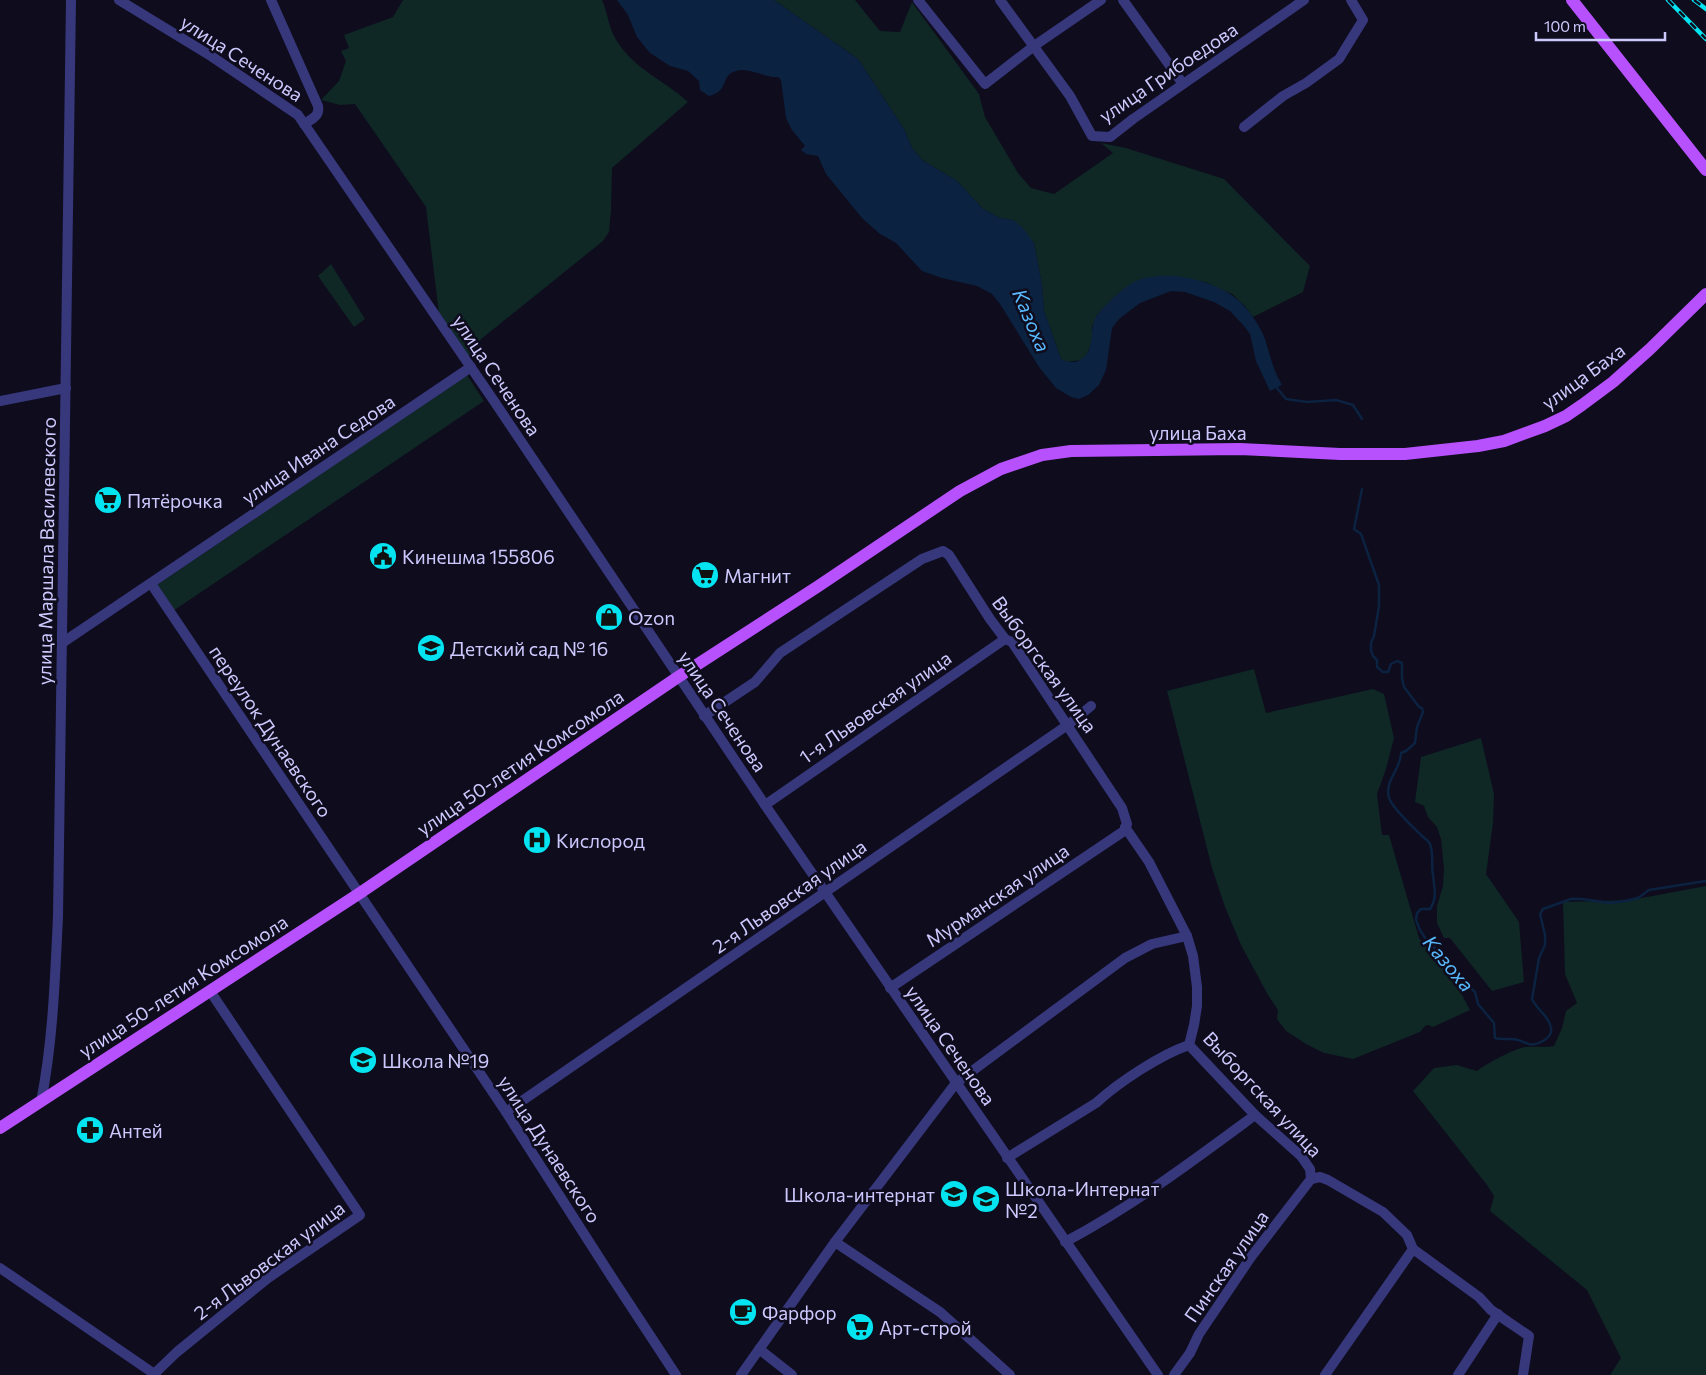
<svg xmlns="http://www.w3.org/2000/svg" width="1706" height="1375" viewBox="0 0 1706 1375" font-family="Commissioner,sans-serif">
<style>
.green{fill:#0f2725}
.water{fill:#0c2241}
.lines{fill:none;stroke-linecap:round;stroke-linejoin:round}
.stream{stroke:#0c2241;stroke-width:2.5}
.minor{stroke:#37377c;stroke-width:10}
.major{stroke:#b651fd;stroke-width:12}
.rail-casing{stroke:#03e3f0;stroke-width:4.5}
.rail{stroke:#0e0c1d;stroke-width:2.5;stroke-dasharray:8;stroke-linecap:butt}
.labels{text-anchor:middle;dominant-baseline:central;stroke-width:5;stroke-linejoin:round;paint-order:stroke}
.street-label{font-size:19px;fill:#cdc9fe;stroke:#0e0c1d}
.poi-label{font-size:19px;fill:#cdc9fe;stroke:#0e0c1d;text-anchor:start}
.water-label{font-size:20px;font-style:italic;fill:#58b8fd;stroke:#0e0c1d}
</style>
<rect width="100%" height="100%" fill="#0e0c1d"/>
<g class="green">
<path d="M403 0H602C607 11 608 23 613 34 629 67 663 79 688 102L612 168 611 211 609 232 603 241 480 340 481 349 468 359 439 314 426 207 355 104 340 105 321 100 339 81 346 61 341 51 349 48 344 35 393 17Z"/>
<polygon points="774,0 855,0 880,31 900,32 912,2 979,94 985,117 1018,173 1031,188 1054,194 1113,153 1101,143 1126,148 1224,179 1310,266 1303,292 1253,317 1244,305 1232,294 1218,288 1205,282 1162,276 1133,283 1097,315 1092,327 1092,342 1087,354 1082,360 1067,362 1061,359 1044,311 1042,285 1034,243 1013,220 1000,218 983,209 957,181 922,160 912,148 904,129 858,59"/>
<polygon points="331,264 365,319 354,327 318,276"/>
<polygon points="467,375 484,401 173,611 157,585"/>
<polygon points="1254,669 1266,713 1373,689 1384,694 1394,738 1386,769 1377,794 1382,835 1389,835 1419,938 1444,967 1449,977 1462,995 1470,1010 1433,1027 1428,1025 1425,1026 1420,1032 1353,1059 1324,1053 1306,1044 1286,1031 1277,1019 1278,1010 1268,995 1241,945 1225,907 1212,868 1167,691"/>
<polygon points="1481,738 1494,794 1493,823 1486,874 1519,922 1524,982 1492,991 1450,938 1444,938 1437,923 1437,906 1443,886 1444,869 1441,839 1437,827 1428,817 1424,806 1415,802 1421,757"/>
<path d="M1706 886V1375H1610L1621 1358 1587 1290 1490 1211 1494 1196 1487 1185 1413 1091 1434 1068 1457 1065 1477 1071C1486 1064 1515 1048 1526 1047 1536 1046 1545 1048 1554 1046L1562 1028 1566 1011 1577 1003 1565 974 1563 902 1631 900Z"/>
</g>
<path class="water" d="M617 0H774L858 59 904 129 912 148 922 160 957 181 983 209 1000 218 1013 220 1023 228 1034 243 1042 285 1044 311 1061 359C1069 363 1078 364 1085 356 1096 344 1088 326 1098 314 1106 304 1122 289 1132 283 1162 266 1224 281 1245 307 1253 316 1261 328 1265 339 1270 355 1273 370 1282 385L1270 391 1256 361 1250 334 1244 326 1230 311 1214 302 1185 292 1171 291 1140 303 1119 319 1112 328 1106 370 1099 385 1088 395 1079 399 1071 397 1056 388 1039 367 1000 304 992 294 977 286 942 278 922 271 896 243 880 234 862 218 826 174 818 156 806 154 801 150 805 146 792 130 786 118 781 80 778 77C765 78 748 67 736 71 720 75 730 91 709 96L700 90 699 81 688 71 670 66 650 53 637 37 628 15Z"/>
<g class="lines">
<g class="stream">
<polyline points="1277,388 1286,399 1307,402 1336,400 1353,405 1362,419"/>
<path d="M1362 489 1354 529 1361 534 1379 585V606L1374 636 1371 643V650L1373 656 1377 660V667L1383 672H1388L1391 664 1397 661 1402 663V678L1404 687 1419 707 1422 708 1423 712 1417 727 1415 743 1406 751 1401 753C1401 769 1384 781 1389 798 1393 809 1413 827 1422 836 1425 839 1428 840 1430 844 1434 854 1431 865 1433 875 1434 888 1438 897 1430 909H1421L1417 913 1416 920 1420 930 1427 941 1441 954 1461 976 1466 984 1475 992 1478 1004 1494 1023 1495 1038C1502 1040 1511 1038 1518 1040 1522 1041 1525 1043 1529 1044 1537 1046 1553 1038 1551 1028 1550 1017 1536 1009 1532 999L1539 958 1545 945V935L1540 914 1543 909 1571 899H1582L1610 903 1625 901 1638 898 1649 890 1706 881"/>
</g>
<g class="minor">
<polyline points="119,0 211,56 298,115 494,401 765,805 1158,1375"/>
<path d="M271 0 318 106C320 116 312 119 304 124"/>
<polyline points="918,0 985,84 1034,46 1101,0"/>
<polyline points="1000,0 1070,96 1092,136 1110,137 1133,119 1304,0"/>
<polyline points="1123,0 1183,84"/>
<polyline points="1244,127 1283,96 1306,83 1339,59 1363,20 1351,0"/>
<polyline points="0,401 66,388"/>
<polyline points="154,588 506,1112 611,1276 676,1375"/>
<polyline points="62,643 471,367"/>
<polyline points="704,716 755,682 780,653 922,559 943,551 949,555 990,619 1005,639 1012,642 1122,808 1127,824 1124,831 890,988"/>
<polyline points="765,805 1005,639"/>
<polyline points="1125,827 1149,862 1187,936 1193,956 1197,987 1197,1006 1194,1025 1189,1045"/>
<polyline points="1189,1045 1255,1115 1301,1156 1310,1169 1311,1179"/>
<path d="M41 1102C53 1041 55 979 58 916L71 0"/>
<polyline points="506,1112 1069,724 1091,706"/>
<path d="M1007 1158 1096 1103C1119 1082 1160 1055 1189 1045"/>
<polyline points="1311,1179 1320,1177 1328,1180 1383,1212 1407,1235 1413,1249 1479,1297 1491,1310 1529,1336 1523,1375"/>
<polyline points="835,1242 940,1312 1010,1375"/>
<path d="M1065 1242C1133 1206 1194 1160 1255 1115"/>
<polyline points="0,1268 156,1375"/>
<polyline points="759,1349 792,1375"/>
<polyline points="154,1374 177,1352 268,1278 360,1215 210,991"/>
<polyline points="741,1375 835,1242 956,1083 1125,958 1152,944 1187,936"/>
<polyline points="1174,1375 1190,1353 1199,1334 1251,1257 1311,1179"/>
<polyline points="1325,1375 1413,1249"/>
<polyline points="1458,1375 1498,1314"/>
</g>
<g class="major">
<polyline points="1572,0 1706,170"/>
<polyline points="0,1128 360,893 678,677 817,587 960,491 1001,469 1042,455 1071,451 1240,449 1340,454 1405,454 1478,446 1504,441 1545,426 1566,416 1582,405 1613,382 1650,349 1706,294"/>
</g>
<defs>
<g id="rail">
<polyline points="1668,0 1706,39"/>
<polyline points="1694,0 1706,9"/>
</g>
</defs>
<use href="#rail" class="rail-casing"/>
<use href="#rail" class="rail"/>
</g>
<defs>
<symbol id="supermarket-disc" viewBox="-11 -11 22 22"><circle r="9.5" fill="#03e3f0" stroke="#0e0c1d"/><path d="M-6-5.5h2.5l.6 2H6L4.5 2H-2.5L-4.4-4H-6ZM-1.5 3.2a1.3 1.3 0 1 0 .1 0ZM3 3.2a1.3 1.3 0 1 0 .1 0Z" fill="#111"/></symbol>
<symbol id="civic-disc" viewBox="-11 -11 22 22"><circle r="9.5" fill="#03e3f0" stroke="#0e0c1d"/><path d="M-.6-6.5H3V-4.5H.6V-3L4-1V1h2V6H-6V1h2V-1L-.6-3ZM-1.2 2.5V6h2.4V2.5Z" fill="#111"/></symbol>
<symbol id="shop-disc" viewBox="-11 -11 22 22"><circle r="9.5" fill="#03e3f0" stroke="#0e0c1d"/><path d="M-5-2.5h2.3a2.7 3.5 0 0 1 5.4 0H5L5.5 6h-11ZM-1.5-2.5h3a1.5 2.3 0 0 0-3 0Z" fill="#111"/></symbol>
<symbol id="school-disc" viewBox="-11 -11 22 22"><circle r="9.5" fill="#03e3f0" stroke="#0e0c1d"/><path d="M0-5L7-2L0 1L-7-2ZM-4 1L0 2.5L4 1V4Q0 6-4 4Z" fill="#111"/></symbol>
<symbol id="hospital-disc" viewBox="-11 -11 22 22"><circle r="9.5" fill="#03e3f0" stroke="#0e0c1d"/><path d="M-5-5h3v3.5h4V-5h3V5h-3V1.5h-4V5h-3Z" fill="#111"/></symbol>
<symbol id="pharmacy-disc" viewBox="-11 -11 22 22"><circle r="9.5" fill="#03e3f0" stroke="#0e0c1d"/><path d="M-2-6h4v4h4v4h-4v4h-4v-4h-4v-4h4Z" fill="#111"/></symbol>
<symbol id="cafe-disc" viewBox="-11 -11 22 22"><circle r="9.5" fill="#03e3f0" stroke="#0e0c1d"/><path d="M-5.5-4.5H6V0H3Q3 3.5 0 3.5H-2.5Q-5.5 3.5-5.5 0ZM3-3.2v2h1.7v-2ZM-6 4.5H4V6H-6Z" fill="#111"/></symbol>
</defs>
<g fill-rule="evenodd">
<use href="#supermarket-disc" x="92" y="484" width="32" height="32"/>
<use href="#civic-disc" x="367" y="540" width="32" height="32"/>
<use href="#supermarket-disc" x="689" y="559" width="32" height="32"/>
<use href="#shop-disc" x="593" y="601" width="32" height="32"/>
<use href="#school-disc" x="415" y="632" width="32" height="32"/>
<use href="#hospital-disc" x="521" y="824" width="32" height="32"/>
<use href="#school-disc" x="347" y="1044" width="32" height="32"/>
<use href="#pharmacy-disc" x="74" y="1114" width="32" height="32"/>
<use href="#school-disc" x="938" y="1178" width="32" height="32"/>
<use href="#school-disc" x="970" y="1183" width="32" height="32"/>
<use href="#cafe-disc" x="727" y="1296" width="32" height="32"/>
<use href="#supermarket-disc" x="844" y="1311" width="32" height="32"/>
</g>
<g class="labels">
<g class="street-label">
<text transform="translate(242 58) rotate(33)">улица Сеченова</text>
<text transform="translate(1168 72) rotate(-34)">улица Грибоедова</text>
<text transform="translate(497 375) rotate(56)">улица Сеченова</text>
<text transform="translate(1583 376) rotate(-36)">улица Баха</text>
<text x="1198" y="432">улица Баха</text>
<text transform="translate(318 449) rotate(-34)">улица Ивана Седова</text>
<text transform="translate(46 551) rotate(-89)">улица Маршала Василевского</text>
<text transform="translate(1045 664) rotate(54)">Выборгская улица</text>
<text transform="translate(875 707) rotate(-35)">1-я Львовская улица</text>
<text transform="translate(723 711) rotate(56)">улица Сеченова</text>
<text transform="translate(271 731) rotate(56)">переулок Дунаевского</text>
<text transform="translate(520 762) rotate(-34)">улица 50-летия Комсомола</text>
<text transform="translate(997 895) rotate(-34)">Мурманская улица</text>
<text transform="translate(789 896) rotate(-35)">2-я Львовская улица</text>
<text transform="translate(183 986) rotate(-33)">улица 50-летия Комсомола</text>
<text transform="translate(951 1045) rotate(55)">улица Сеченова</text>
<text transform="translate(1263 1094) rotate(47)">Выборгская улица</text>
<text transform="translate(550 1149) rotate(57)">улица Дунаевского</text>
<text transform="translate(269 1260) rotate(-37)">2-я Львовская улица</text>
<text transform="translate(1226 1266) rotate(-55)">Пинская улица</text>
</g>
<g class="poi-label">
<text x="127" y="500">Пятёрочка</text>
<text x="402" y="556">Кинешма 155806</text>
<text x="724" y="575">Магнит</text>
<text x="628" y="617">Ozon</text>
<text x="450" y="648">Детский сад № 16</text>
<text x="556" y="840">Кислород</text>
<text x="382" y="1060">Школа №19</text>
<text x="109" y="1130">Антей</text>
<text x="1005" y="1188">Школа-Интернат<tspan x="1005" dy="22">№2</tspan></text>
<text x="935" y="1194" text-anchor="end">Школа-интернат</text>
<text x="762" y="1312">Фарфор</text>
<text x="879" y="1327">Арт-строй</text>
</g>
<g class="water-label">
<text transform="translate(1032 320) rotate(67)">Казоха</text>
<text transform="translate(1449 963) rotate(50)">Казоха</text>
</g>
</g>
<path d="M1536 32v8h129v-8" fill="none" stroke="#cdc9fe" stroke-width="2.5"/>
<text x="1544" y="32" font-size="15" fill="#cdc9fe" stroke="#0e0c1d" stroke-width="4" paint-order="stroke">100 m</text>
</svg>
